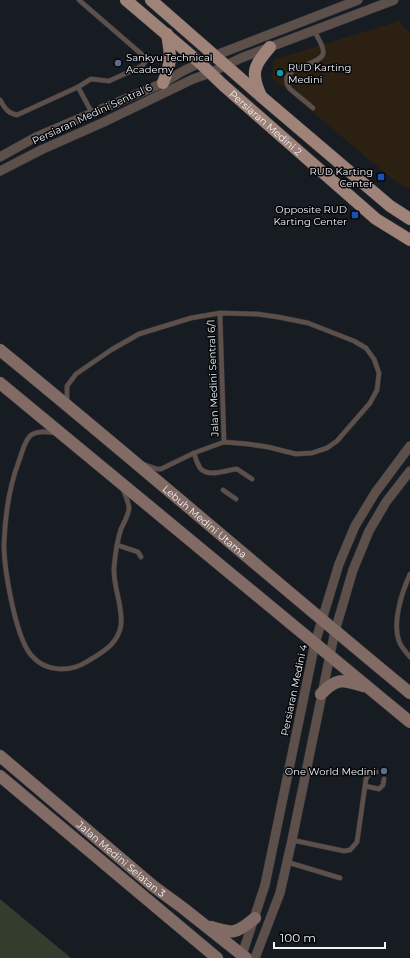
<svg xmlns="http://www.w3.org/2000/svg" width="410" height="958" viewBox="0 0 410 958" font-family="Montserrat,sans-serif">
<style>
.commercial{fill:#2b2012}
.green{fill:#343d2d}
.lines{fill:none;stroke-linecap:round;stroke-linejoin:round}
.lane-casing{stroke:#31363c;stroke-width:5.5}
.street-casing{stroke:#31363c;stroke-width:10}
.secondary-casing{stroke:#31363c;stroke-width:13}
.primary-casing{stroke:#31363c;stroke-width:13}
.lane{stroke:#5d4f4a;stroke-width:4.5}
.street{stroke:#5d4f4a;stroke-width:9}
.secondary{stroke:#826b64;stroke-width:12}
.primary{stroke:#9f8278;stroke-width:12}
.service-dot{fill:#5c6f8a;stroke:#050609;stroke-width:1.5}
.culture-dot{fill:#0f9aa8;stroke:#050609;stroke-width:1.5}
.transit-dot{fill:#1a4fb4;stroke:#050609;stroke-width:1.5}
.labels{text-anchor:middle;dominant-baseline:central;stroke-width:3;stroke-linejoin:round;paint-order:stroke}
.poi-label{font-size:10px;fill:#f0f4f9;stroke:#050609;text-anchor:end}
.street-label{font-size:10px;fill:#f0f4f9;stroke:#050609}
</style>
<rect width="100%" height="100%" fill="#171c22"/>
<polygon class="commercial" points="399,21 410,33 410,190 391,178 272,78 273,60"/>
<polygon class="green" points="0,899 71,958 0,958"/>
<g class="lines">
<defs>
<g id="lane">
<polyline points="78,87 92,113"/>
<path d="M0 100C5 108 7 113 17 115L78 87 91 79 109 81 142 66 145 62 146 58 79 0"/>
<path d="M313 108 290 89C274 66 319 67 323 54 325 48 317 36 314 31"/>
<polyline points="220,313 224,442"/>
<polyline points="67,404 67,386 76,374 111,350 139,334 191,318 220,313 257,314 278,317 308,323 354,341 366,348 374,359 379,373 377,390 370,403 337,441 327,448 312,453 296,454 268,447 248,444 224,442 194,453 161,469 157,469 143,464"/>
<path d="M56 433C48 432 36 430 30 436 24 442 22 453 19 461 9 487 5 516 4 544 4 568 15 636 31 655 45 672 70 673 88 661 103 652 118 644 121 625 123 605 113 587 114 568 115 556 117 541 121 529 124 522 129 515 129 507 128 501 125 495 123 489"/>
<path d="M194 453C195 457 197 463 200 468 208 478 226 470 237 469L252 479"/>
<polyline points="223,490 236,499"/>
<polyline points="117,545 138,552 141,557"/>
<path d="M410 574C402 592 392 622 399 641 401 647 406 652 410 657"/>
<polyline points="365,786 379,789 383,785 384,779"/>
<polyline points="292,840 344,851 350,850 357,842 366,779 368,775 376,772"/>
<polyline points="287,862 340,878"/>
</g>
<g id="street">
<polyline points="0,157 36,137 163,83 183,71 214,56 358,0"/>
<polyline points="0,171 41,150 104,122 193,79 210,73 241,58 394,0"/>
<polyline points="241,958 265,885 315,643 339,564 355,526 375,493 410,446"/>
<polyline points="255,958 280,893 292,840 335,631 353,570 369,531 386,502 410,471"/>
</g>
<g id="secondary">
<path id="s1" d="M0 350C138 463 273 580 410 693"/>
<polyline points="0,383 410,722"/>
<path d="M321 694C337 677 343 680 363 686"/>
<path id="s2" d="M0 756 153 886 183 908 246 958"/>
<polyline points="0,776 217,958"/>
<path d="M211 927C233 934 236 934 255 918"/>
</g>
<g id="primary">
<path id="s3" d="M126 0 200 63 223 85 376 219 410 240"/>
<polyline points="151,0 263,98 390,206 410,219"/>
<path d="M163 83C172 60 171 57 167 34"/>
<path d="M261 96C250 73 254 65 270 47"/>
</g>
</defs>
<use href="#lane" class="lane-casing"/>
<use href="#street" class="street-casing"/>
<use href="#secondary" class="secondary-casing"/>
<use href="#primary" class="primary-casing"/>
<use href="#lane" class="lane"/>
<use href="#street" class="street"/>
<use href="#secondary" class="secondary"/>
<use href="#primary" class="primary"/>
</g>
<g class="service-dot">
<circle cx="118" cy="63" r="4"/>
<circle cx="384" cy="771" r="4"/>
</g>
<circle class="culture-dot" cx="280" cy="73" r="4"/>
<g class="transit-dot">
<rect x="377" y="173" width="8" height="8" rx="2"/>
<rect x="351" y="211" width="8" height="8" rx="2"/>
</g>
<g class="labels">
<g class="poi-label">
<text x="126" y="57" text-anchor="start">Sankyu Technical<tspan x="126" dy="12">Academy</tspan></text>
<text x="288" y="67" text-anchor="start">RUD Karting<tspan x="288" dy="12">Medini</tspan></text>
<text x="373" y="171">RUD Karting<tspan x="373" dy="12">Center</tspan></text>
<text x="347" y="209">Opposite RUD<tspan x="347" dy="12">Karting Center</tspan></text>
<text x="376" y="771">One World Medini</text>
</g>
<g class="street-label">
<text transform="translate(92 114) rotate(-25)">Persiaran Medini Sentral 6</text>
<text stroke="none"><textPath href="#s3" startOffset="186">Persiaran Medini 2</textPath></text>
<text transform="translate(213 378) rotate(-92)">Jalan Medini Sentral 6/1</text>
<text stroke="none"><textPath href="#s1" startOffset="267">Lebuh Medini Utama</textPath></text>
<text transform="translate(294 690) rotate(-78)">Persiaran Medini 4</text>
<text stroke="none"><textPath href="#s2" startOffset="159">Jalan Medini Selatan 3</textPath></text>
</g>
</g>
<path d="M274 942v6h111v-6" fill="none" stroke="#f0f4f9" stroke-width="2"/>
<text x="280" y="942" font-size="12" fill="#f0f4f9" stroke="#050609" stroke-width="3" paint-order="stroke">100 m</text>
</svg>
